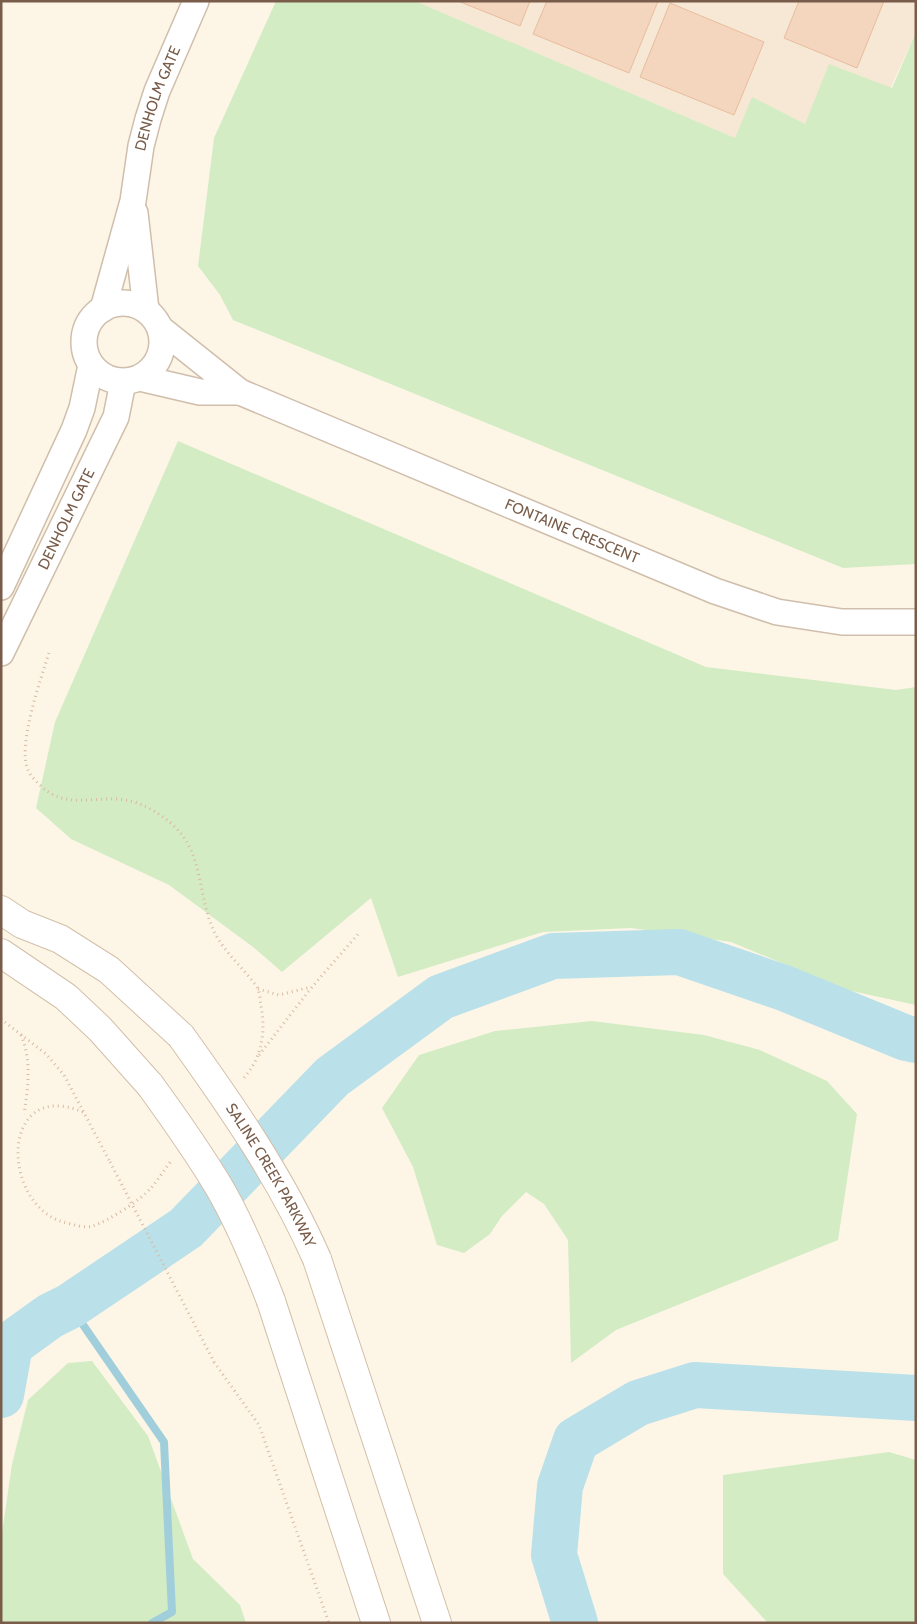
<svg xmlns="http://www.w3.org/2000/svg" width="917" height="1624" viewBox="0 0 917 1624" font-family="Cabin,sans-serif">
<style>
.residential{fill:#f6e8d5}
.green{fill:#d3ecc4}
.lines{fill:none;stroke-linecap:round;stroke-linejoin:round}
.stream{stroke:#a0cfdb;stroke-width:8}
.river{stroke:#bae0e9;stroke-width:46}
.building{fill:#f4d6be;stroke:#e8bd9d}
.minor-casing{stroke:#d0beac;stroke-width:28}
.secondary-casing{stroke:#d3bfa9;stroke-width:30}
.path{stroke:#dab9a0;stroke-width:3;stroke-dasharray:1 4;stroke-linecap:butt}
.minor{stroke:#fff;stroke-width:25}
.secondary{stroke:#fff;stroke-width:28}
.secondary-bridge-casing{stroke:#d3bfa9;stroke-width:30;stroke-linecap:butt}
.path-bridge{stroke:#dab9a0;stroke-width:3;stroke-dasharray:1 4;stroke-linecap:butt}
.secondary-bridge{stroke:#fff;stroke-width:28}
.labels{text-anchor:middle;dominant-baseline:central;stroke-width:4.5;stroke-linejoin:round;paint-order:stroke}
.street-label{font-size:15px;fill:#795d4a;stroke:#fff9ef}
</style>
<rect width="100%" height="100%" fill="#fdf6e7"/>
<polygon class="residential" points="415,1 916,1 916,32 846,186"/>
<g class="green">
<polygon points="276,1 415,1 735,138 752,97 805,124 829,64 892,88 916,32 916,564 843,568 233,320 220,295 198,266 214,138"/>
<polygon points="178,441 706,667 896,690 916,687 916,1005 847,990 731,942 631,928 543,932 398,977 371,898 282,972 253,947 169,885 71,839 36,808 55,722"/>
<polygon points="592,1021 704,1035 760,1050 827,1081 857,1114 838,1240 616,1330 571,1363 568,1240 544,1204 526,1192 502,1216 490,1234 464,1253 437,1245 413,1167 382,1108 419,1055 495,1031"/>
<polygon points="92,1361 148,1436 193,1559 240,1605 246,1623 1,1623 1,1540 12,1464 28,1400 68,1363"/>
<polygon points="889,1452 916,1460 916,1623 768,1623 723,1574 723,1475"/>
</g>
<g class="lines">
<polyline class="stream" points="70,1306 164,1442 172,1612 152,1623"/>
<g class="river">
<polyline points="1,1395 10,1345 50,1316 70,1306 186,1228 332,1077 441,997 553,956 679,952 784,988 906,1038 916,1040"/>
<polyline points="575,1623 554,1555 560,1486 576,1440 638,1403 695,1385 916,1398"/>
</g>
</g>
<g class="building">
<polygon points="458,1 530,1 520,26"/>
<polygon points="547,1 658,1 629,73 533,34"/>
<polygon points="799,1 884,1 857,68 784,38"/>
<polygon points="670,3 764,42 734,115 640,77"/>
</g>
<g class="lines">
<defs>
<g id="minor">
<polyline points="135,213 146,310"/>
<circle cx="123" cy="342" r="39"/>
<path id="s1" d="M103 309 133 201 141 146 148 119 157 91 196 1"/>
<path id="s2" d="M161 329 240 392 715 591 777 612 842 622H916"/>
<polyline points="140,378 200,392 240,392"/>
<polyline points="1,587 74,430 82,408 91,365"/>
<path id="s3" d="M1 653 116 417 123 382"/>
</g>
<g id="secondary">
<polyline points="1,910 22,924 60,939 109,970 181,1036"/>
<polyline points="1,953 66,997 100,1029 150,1085"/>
<polyline points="317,1259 437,1623"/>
<polyline points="271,1301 376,1623"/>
</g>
</defs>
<use href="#minor" class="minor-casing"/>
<use href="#secondary" class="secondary-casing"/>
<g class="path">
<path d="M49 653C41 678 17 746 28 770 31 777 37 782 42 787 68 810 95 795 125 800 139 802 152 809 163 817 204 845 196 887 212 927 222 951 243 967 257 987 260 992 260 1000 261 1006 266 1032 262 1058 243 1079"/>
<polyline points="258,989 279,995 311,987"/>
<polyline points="1,1019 46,1054 64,1075 110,1162"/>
<path d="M21 1035C32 1061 28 1087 24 1114"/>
<polyline points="259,1055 312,987 359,933"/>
<path d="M83 1112C0 1077 0 1203 63 1222 72 1224 85 1229 93 1226 108 1221 141 1200 151 1188 158 1180 164 1170 171 1161"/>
<polyline points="214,1362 259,1425 329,1623"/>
</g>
<use href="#minor" class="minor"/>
<use href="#secondary" class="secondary"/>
<defs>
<g id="secondary-bridge">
<path id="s4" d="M181 1036C232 1107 282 1179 317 1259"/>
<path d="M150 1085C174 1118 198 1152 219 1187 240 1223 256 1262 271 1301"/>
</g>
</defs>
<use href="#secondary-bridge" class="secondary-bridge-casing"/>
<polyline class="path-bridge" points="110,1162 214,1362"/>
<use href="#secondary-bridge" class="secondary-bridge"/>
</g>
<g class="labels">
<g class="street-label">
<text stroke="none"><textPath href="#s1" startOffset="218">DENHOLM GATE</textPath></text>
<text stroke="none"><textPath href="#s3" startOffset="149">DENHOLM GATE</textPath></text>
<text stroke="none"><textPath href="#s2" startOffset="461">FONTAINE CRESCENT</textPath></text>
<text stroke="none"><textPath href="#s4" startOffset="166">SALINE CREEK PARKWAY</textPath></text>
</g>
</g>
<rect width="917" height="1624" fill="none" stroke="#795d4a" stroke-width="5"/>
</svg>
